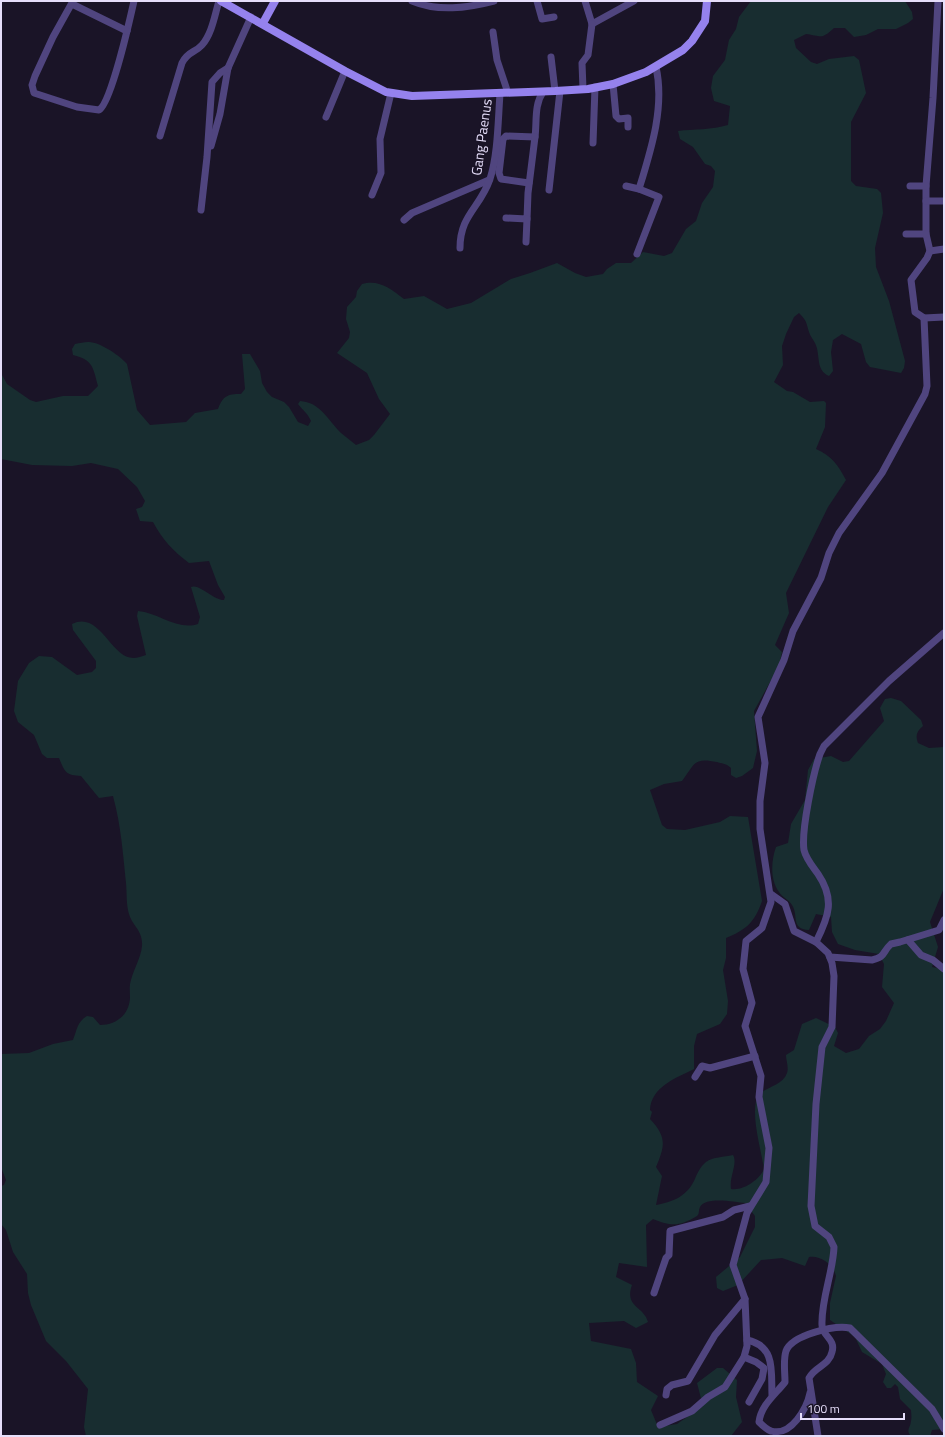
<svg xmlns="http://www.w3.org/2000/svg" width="945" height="1437" viewBox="0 0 945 1437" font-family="'Titillium Web',sans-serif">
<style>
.green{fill:#182d30}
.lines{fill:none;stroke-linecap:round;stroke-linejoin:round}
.minor{stroke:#50457f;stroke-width:7}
.secondary{stroke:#9582ed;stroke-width:8}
.labels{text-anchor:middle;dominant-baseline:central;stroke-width:3;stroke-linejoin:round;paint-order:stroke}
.street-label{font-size:14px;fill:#e6defa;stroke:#1a1427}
</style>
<rect width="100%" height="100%" fill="#1a1427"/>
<path class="green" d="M751 1H905L912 12 913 19 908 23 896 29H878L866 35 854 37 845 28H834C821 40 822 36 806 34L794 40 796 48 811 62 817 64 829 59 854 56 859 60 866 93 851 122V181L856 186 877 189 881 193 883 213 875 248 876 267 889 301 905 361 904 368 901 373 870 367 866 362 861 344 842 334 833 340 831 352 833 371 829 376C815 370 821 355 815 343 813 339 810 336 809 332 806 322 807 321 799 313L794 317 786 334 782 346 783 365 774 382 787 391 793 392 810 402 824 401 826 403 825 427 816 449C832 456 838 465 846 480L828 507 786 593 789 613 775 645 782 652 779 666 754 711 757 751 753 768 742 776 736 778 731 775V768C726 763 723 764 717 762 693 757 695 764 682 781L664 784 650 790 662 825 667 829 685 830 720 822 730 816 748 817 762 901C755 922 746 930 726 938V958L723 970 728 1001 727 1014 720 1024 697 1034 694 1046V1069C676 1078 651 1087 650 1110L652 1112 650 1119C667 1137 665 1146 656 1167L662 1176 656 1205C672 1202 686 1197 694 1181 697 1174 700 1167 706 1162 713 1157 724 1157 733 1155 738 1164 729 1176 731 1189 744 1191 760 1179 764 1169 761 1149 752 1120 756 1101 758 1087 782 1088 787 1073 789 1068 786 1060 786 1055L794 1050 802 1024 816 1018 835 1027 838 1033 834 1046 846 1053 859 1049 869 1036 880 1029 886 1021 894 1003 882 987 884 964 879 954 855 950 838 944 832 932 831 917 816 914 809 930C790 929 799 915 792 905 789 900 782 897 779 892 770 880 771 861 776 847L788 843 791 824 805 800 808 770 814 759 831 756 843 762 849 761 884 721 880 708 885 699 891 698 901 701 921 720 923 726C917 731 915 735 918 743L929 748 944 747V888L930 922 938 947 932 967 941 969 944 973V1429L932 1430 930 1436H911C905 1430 911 1427 911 1421 912 1417 911 1413 911 1410L900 1399 898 1387 895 1384 891 1388H887L883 1382 886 1374 882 1364 862 1352 855 1337 830 1320V1303L836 1276C833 1264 820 1255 809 1257L805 1266 782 1258 761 1260 738 1285 723 1291 717 1288 716 1277 740 1257 755 1227V1216L745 1203C735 1202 706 1196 700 1207 698 1211 700 1213 697 1216 680 1226 672 1227 653 1219L646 1225 647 1267 619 1263 616 1277 632 1285C624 1307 644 1306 648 1322L636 1328 624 1321 589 1323 591 1341 631 1349 636 1363 637 1382 658 1396 651 1410 658 1427 677 1424 703 1406 697 1383 717 1368H723L737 1380 736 1397 742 1422 731 1436H86L84 1427 88 1389 66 1361 46 1341 31 1305 28 1293 27 1274 13 1252 6 1230 1 1224V1186L4 1185 6 1180 1 1167V1054L29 1053 53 1044 73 1040C77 1030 77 1022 87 1016L93 1017 100 1025C116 1025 129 1015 130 998 130 992 129 986 131 980 134 969 141 957 142 946 143 930 133 927 129 914 126 904 127 893 126 883 123 854 121 825 113 796L99 798 81 776C65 775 65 772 59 758H47L42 754 34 735 18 722 14 711 18 681 29 663 39 656 52 657 77 675 92 672 96 668V661L73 630 72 624C100 610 111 659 134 658 137 658 142 656 146 655L137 616 138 611C159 613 178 631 198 624L200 617 191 587C199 583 213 600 224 600L225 597 218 585 209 561 189 563C172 550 163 540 153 522L140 521 136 509 142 507 145 501 137 487 118 469 91 463 72 466 32 465 1 459V373L7 384 30 400 36 402 63 396H88L98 386C93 367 93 360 73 355L72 349 75 344C80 343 84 342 88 342 98 341 121 356 127 364L137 410 150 425 186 422 195 413 218 409C223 396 227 394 241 394L245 389 242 354H250L260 371 262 383 267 392 272 397 284 402 289 407 298 422 308 426 311 421C307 412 303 411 298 404L300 401C320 402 328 420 341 433 346 437 351 441 356 445L369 440 374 435 390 414 379 399 367 373 337 353 349 338 350 332 346 319 347 307 356 297 357 291 362 284C379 279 391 289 404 299L424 296 447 309 471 303 511 279 530 273 557 263 575 273 586 277 603 274 607 269 616 263H631L643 252 664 256 672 253 686 229 696 221 702 203 713 187 715 171 711 166 705 164 693 147 680 139 678 131C694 129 712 130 728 125L730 106 714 101 711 88 713 76 725 60 729 40 736 29 739 17Z"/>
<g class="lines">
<g class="minor">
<path d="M73 1 53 37 35 76 32 85 34 93 77 107 99 110C111 103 130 19 134 1"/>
<path d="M412 1C438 12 467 8 494 1"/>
<polyline points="537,1 542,19 554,17"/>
<polyline points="585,1 592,24 634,1"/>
<polyline points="938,1 933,98 926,186 926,234 930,251 927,258 911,280 915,312 924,318 944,317"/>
<polyline points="72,4 127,31"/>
<polyline points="493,32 497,60 508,93"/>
<polyline points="551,57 555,91"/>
<polyline points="613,84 616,116 619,119 628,118 628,127"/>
<polyline points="583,89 582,63 588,55 592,24"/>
<polyline points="326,117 345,71"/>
<path d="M160 136 182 63C188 51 195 53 202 45 212 34 215 14 219 1"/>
<polyline points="593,143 595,87"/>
<polyline points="211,146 220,114 228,68 251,17"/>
<path d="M529 183 501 179 499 173 503 139 506 136 535 137C537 121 534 105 543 92"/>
<polyline points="626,186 639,189"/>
<polyline points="910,186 926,186"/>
<polyline points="549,190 560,91"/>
<polyline points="372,195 381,173 380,139 391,93"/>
<polyline points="926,201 944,201"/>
<polyline points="201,210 207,157 212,82 220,73 228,68"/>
<polyline points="506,218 527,219 528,193 535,137"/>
<polyline points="404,220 412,213 489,180"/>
<polyline points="906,234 926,234"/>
<polyline points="526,242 527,219"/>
<path d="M460 248C460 215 480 208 490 179 498 154 498 120 500 94"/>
<polyline points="930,251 944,249"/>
<path d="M637 254 659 197 639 189C651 150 665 107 656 67"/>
<path d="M771 894 785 904 794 931 816 942 828 953 832 963 834 976 832 1027 822 1047 816 1104 811 1206 815 1226 829 1237 834 1247C833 1273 821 1299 822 1325 822 1336 836 1339 832 1352 829 1366 815 1366 809 1378L818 1436"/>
<polyline points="908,940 921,955 933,960 944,969"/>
<path d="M816 942C829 916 835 899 818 874 813 867 806 859 804 850 801 831 813 774 820 754L824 746 889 681 944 633"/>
<path d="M830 957 872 960C886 957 882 952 891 944L900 942 939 930 944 920"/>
<polyline points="695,1077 702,1066 710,1068 755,1056"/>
<polyline points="654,1293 666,1258 669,1255 670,1231 723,1217 734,1210 750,1206"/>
<path d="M747 1340C776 1346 771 1372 772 1395"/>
<polyline points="744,1357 756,1362 764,1368 762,1379 749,1402"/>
<path d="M810 1393C807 1408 791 1437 771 1431 767 1430 762 1425 759 1422 761 1405 775 1395 785 1382 785 1372 783 1360 786 1351 792 1335 834 1325 850 1328L932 1409 944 1429"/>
<polyline points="666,1395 667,1389 672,1385 688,1381 715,1335 745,1299"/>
<polyline points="660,1425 692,1411 708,1397 725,1387 744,1357 747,1346 745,1299 733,1265 747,1213 766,1182 769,1148 759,1097 761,1076 745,1026 752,1003 743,969 746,941 762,928 771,902 760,829 760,801 765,763 758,717 784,660 793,631 821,578 829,553 839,533 882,473 925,394 927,386 924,318"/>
</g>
<g class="secondary">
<polyline points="221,1 345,71 386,92 412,96 555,91 588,89 613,84 646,72 683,50 692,41 705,21 707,1"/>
<polyline points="263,23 275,1"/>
</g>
</g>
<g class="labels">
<g class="street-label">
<text transform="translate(481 137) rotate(-82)">Gang Paenus</text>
</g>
</g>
<rect width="945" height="1437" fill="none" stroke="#e6defa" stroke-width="4"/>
<path d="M801 1413v6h103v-6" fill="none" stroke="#e6defa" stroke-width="2"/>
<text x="807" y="1413" font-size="12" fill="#e6defa" stroke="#1a1427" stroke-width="3" paint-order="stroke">100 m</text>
</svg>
